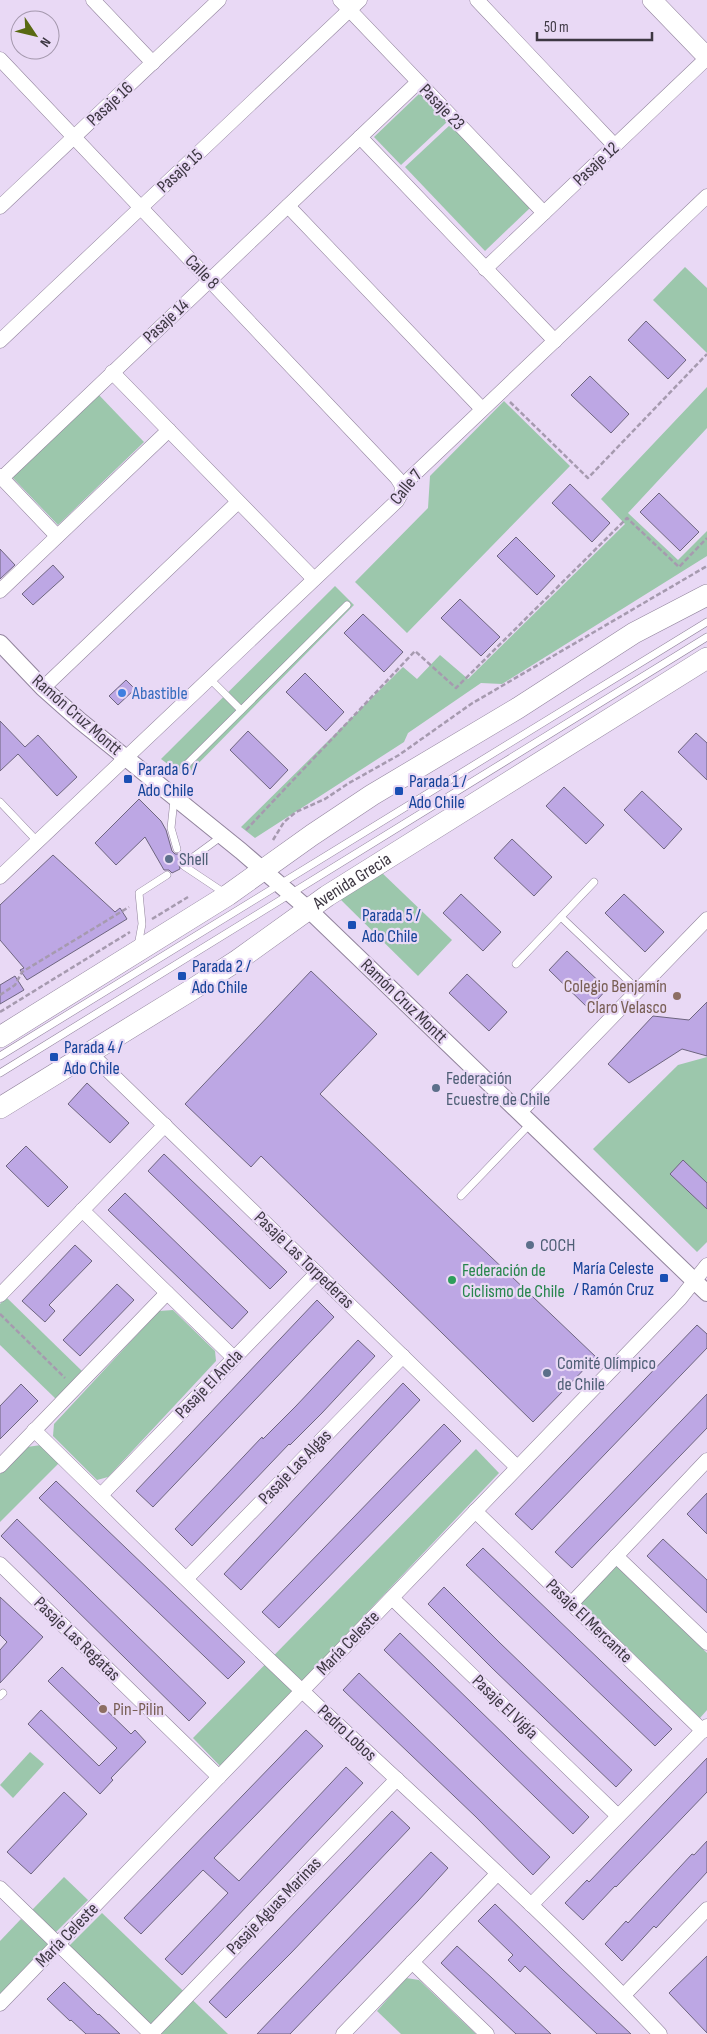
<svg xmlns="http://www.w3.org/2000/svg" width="707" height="2034" viewBox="0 0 707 2034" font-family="'Sofia Sans Condensed',sans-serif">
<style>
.green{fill:#9cc7ac}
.building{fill:#bda7e4;stroke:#6e657f}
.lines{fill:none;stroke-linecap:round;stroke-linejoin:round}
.service-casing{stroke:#92849d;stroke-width:8}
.minor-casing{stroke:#92849d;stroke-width:15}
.tertiary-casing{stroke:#92849d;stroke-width:18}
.secondary-casing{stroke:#92849d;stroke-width:20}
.primary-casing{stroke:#92849d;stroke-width:22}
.path{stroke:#a69aaf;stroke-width:2.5;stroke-dasharray:5 2.5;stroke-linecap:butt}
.service{stroke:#fff;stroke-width:7}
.minor{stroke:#fff;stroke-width:14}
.tertiary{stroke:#fff;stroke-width:16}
.secondary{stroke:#fff;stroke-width:19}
.primary{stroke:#fff;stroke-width:21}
.shop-dot{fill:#3f7fe0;stroke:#e9d9f5;stroke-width:2}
.transit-dot{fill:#1a4fb4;stroke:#e9d9f5;stroke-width:2}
.service-dot{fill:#5c6f8a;stroke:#e9d9f5;stroke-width:2}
.education-dot{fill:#8d6e63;stroke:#e9d9f5;stroke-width:2}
.leisure-dot{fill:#2e9e5b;stroke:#e9d9f5;stroke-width:2}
.labels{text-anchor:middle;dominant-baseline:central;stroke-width:4.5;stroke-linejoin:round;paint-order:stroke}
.street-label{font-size:18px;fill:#3d3742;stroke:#e9d9f5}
.shop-label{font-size:18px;fill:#366cbe;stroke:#e9d9f5;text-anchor:start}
.transit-label{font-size:18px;fill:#164399;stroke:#e9d9f5;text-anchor:start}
.service-label{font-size:18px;fill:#4e5e75;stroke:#e9d9f5;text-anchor:start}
.education-label{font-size:18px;fill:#785e54;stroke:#e9d9f5;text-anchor:end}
.leisure-label{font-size:18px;fill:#27864d;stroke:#e9d9f5;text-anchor:start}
</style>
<rect width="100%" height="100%" fill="#e9d9f5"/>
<g class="green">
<polygon points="420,93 447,122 401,165 374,137"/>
<polygon points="451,124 531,207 485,251 405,167"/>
<polygon points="685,267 707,288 707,353 653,300"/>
<polygon points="707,387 707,428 628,513 678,560 707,531 707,556 502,684 481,683 408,733 404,742 255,838 241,827 403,667 417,679 440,655 468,679 625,524 601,499"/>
<polygon points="98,394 144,442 58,525 12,477"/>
<polygon points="504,401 570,466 407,633 355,582 428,508 430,476"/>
<polygon points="335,586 354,605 185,777 161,759"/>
<polygon points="380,871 452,940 418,976 339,898"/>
<polygon points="707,1057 707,1242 697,1252 593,1149 678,1065"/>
<polygon points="6,1297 83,1372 56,1399 0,1345 0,1304"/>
<polygon points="173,1310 215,1351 216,1361 108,1477 97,1480 53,1436 54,1424 159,1311"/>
<polygon points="41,1445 59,1463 0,1522 0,1474 27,1447"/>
<polygon points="476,1449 499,1473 221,1767 193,1738"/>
<polygon points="616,1565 707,1653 707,1710 700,1718 580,1602"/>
<polygon points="30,1752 44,1764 13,1798 0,1785"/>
<polygon points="64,1877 88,1900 55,1933 32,1910"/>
<polygon points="102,1913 228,2034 160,2034 68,1947"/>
<polygon points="21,1919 48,1944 0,1994 0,1941"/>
<polygon points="406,1978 419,1980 476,2034 401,2034 377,2011"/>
</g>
<g class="building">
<polygon points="646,321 686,360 668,379 628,340"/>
<polygon points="590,376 629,414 611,433 571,395"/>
<polygon points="570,484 610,523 592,542 552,503"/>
<polygon points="659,493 699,532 680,551 640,512"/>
<polygon points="516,537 555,576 537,595 497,556"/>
<polygon points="0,549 15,565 0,579"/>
<polygon points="53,565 64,577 33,605 22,594"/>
<polygon points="460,599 500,637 481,656 441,618"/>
<polygon points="363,614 403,652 384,672 344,633"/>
<polygon points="305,673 344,712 326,731 286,692"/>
<polygon points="126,680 135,689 118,705 109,696"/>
<polygon points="0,721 25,747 38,735 77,777 57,796 18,754 0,771"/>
<polygon points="248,731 288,770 270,789 230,750"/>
<polygon points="696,733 707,743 707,780 678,752"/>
<polygon points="564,787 604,825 586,844 546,806"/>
<polygon points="642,791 682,829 664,849 624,810"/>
<polygon points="139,799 161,821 166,830 172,851 175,854 179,854 182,858 179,865 180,869 172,873 169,870 164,870 145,837 116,865 95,843"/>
<polygon points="512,839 552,877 534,896 494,858"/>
<polygon points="53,855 115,912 120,908 127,919 27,980 20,970 24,968 0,940 0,905"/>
<polygon points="461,894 501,932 483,951 443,913"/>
<polygon points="624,894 664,932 645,952 605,913"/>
<polygon points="567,951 607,989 589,1009 549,970"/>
<polygon points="311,971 377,1034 320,1094 596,1357 533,1422 261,1156 251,1167 185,1104"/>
<polygon points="467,974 507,1012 489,1031 449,993"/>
<polygon points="15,976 24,990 0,1004 0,985"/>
<polygon points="707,1002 707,1056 682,1049 629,1083 608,1064 653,1016 689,1020"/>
<polygon points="87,1083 129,1123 110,1143 68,1104"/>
<polygon points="26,1146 68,1187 48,1207 6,1166"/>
<polygon points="164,1154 287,1272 270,1289 148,1171"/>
<polygon points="683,1160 707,1183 707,1209 670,1174"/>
<polygon points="125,1193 248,1312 232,1329 108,1210"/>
<polygon points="75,1245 92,1261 49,1305 55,1311 45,1322 22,1301"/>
<polygon points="117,1284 134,1300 80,1356 63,1340"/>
<polygon points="317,1300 334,1317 153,1507 136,1491"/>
<polygon points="697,1325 707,1334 707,1348 532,1530 515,1514"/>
<polygon points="358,1340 375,1356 322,1413 290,1445 289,1444 192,1546 175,1529 262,1437 263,1439 296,1406"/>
<polygon points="403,1383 420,1400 241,1590 224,1574"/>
<polygon points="21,1384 38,1401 0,1439 0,1406"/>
<polygon points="707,1394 707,1428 572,1568 555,1552"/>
<polygon points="444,1424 461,1441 279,1628 262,1612"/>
<polygon points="56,1481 245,1662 228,1679 39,1498"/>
<polygon points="707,1493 707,1534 687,1514"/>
<polygon points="17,1519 206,1703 189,1721 1,1536"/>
<polygon points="663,1539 707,1580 707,1613 647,1556"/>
<polygon points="483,1548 672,1729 655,1746 466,1565"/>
<polygon points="444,1587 500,1643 632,1770 616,1787 493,1669 428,1604"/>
<polygon points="0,1597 43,1637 0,1683 0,1650 7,1642 0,1635"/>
<polygon points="400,1633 589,1817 573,1834 384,1650"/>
<polygon points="62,1667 131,1734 135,1730 146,1742 111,1778 113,1780 100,1794 28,1724 41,1710 99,1766 117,1748 48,1681"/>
<polygon points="359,1673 550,1857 533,1875 476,1817 343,1690"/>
<polygon points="306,1730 323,1746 214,1858 239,1881 346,1767 363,1783 182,1975 165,1959 228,1893 203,1870 141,1934 124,1918"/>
<polygon points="707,1758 707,1792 616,1887 615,1886 583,1920 565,1903 587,1880 589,1882"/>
<polygon points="64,1792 87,1814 31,1874 7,1852"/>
<polygon points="392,1811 410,1828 291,1953 226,2018 209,2002"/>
<polygon points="707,1841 707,1872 656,1928 654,1926 622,1961 605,1944 626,1921 628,1923 692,1854 694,1855"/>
<polygon points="431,1852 448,1868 418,1901 290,2034 257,2034"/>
<polygon points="495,1904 562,1969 631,2034 597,2034 525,1966 520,1972 508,1960 513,1955 478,1921"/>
<polygon points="457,1946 492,1978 551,2034 516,2034 464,1985 441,1963"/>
<polygon points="707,1956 707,2033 669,1993"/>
<polygon points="64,1982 98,2015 99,2014 120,2034 86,2034 71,2020 70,2021 47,1999"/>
</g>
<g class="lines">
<defs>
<g id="service">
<polyline points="209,678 241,710"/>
<polyline points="184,767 347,605"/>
<polyline points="174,800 171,828 177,849"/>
<polyline points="0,802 37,841"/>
<polyline points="185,863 222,836"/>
<polyline points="184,866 226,894"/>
<polyline points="561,917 638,990"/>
<polyline points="138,946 142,924 139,893 167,875"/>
<polyline points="516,964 594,882"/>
<polyline points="0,1056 707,622"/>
<polyline points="0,1073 707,637"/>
<polyline points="461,1196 531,1123"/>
<polyline points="0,1696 3,1693"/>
</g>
<g id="minor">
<polyline points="93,0 153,63"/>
<polyline points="340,0 544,213"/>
<polyline points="477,0 615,146"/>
<polyline points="0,59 397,478 402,486"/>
<polyline points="360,137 555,341"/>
<polyline points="288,206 482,409"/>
<polyline points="0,207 219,0"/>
<polyline points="485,269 707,58"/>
<polyline points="0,341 360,0"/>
<polyline points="112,372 314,579"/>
<polyline points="0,476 57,536"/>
<polyline points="2,478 418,82"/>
<polyline points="0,591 169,430"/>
<polyline points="43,688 238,502"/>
<polyline points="0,877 397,501 401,494 402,486 707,196"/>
<polyline points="90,1053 517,1467"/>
<polyline points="520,1112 707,919"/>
<polyline points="82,1210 234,1358"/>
<polyline points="0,1295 165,1125"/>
<path d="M34 1430C128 1522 221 1615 316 1704 432 1813 552 1919 660 2034"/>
<polyline points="0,1466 167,1293"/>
<polyline points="101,1495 317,1273"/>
<polyline points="475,1511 703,1731"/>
<polyline points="616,1556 707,1643"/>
<polyline points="0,1564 219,1777"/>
<polyline points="187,1578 403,1356"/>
<polyline points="392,1598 618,1816"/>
<polyline points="571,1604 707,1460"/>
<polyline points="0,1888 151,2034"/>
<polyline points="531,1905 707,1726"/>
<polyline points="412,1962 487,2034"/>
<polyline points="624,1995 707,1909"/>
<polyline points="0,2004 680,1299 707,1265"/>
<polyline points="151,2034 397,1779"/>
<polyline points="343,2034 497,1874"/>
</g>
<polyline id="tertiary" points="0,643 43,688 79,720 241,851 308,909 707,1293"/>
<polyline id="secondary" points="652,0 707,57"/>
<g id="primary">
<polyline points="0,1037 228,895 312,835 372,795 518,708 634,633 707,595"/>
<path id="s1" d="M0 1108 193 989 238 960 327 896 707 658"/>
</g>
</defs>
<use href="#service" class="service-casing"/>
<use href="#minor" class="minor-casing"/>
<use href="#tertiary" class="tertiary-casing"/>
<use href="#secondary" class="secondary-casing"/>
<use href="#primary" class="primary-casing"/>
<g class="path">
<polyline points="510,402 588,478 707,354"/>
<polyline points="246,830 415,651 456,688 627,518 679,567 707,538"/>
<polyline points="273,840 284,822 296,812 325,799 349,783 399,755 471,704 707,566"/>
<polyline points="152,919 188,897"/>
<polyline points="0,995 15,985 22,972 129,907"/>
<polyline points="0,1012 130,932"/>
<polyline points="0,1314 65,1378"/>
</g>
<use href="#service" class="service"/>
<use href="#minor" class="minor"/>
<use href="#tertiary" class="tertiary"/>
<use href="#secondary" class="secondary"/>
<use href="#primary" class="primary"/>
</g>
<circle class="shop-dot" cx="122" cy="693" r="5"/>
<g class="transit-dot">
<rect x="123" y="774" width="10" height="10" rx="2.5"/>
<rect x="394" y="786" width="10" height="10" rx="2.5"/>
<rect x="347" y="920" width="10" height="10" rx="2.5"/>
<rect x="177" y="971" width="10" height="10" rx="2.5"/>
<rect x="49" y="1052" width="10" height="10" rx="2.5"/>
<rect x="659" y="1273" width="10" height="10" rx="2.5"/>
</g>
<g class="service-dot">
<circle cx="169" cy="859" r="5"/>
<circle cx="436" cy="1088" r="5"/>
<circle cx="530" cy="1245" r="5"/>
<circle cx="547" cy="1373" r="5"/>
</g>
<g class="education-dot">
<circle cx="677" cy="996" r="5"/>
<circle cx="103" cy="1709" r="5"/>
</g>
<circle class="leisure-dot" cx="452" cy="1280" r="5"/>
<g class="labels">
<g class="street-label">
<text transform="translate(110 104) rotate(-43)">Pasaje 16</text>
<text transform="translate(442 107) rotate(46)">Pasaje 23</text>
<text transform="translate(596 164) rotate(-43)">Pasaje 12</text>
<text transform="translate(180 171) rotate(-43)">Pasaje 15</text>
<text transform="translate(202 272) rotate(46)">Calle 8</text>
<text transform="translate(166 321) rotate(-43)">Pasaje 14</text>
<text transform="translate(406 487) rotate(-51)">Calle 7</text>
<text transform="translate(77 715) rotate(41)">Ramón Cruz Montt</text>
<text stroke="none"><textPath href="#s1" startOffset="419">Avenida Grecia</textPath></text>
<text transform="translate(404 1001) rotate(44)">Ramón Cruz Montt</text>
<text transform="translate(304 1260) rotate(44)">Pasaje Las Torpederas</text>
<text transform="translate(209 1384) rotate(-46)">Pasaje El Ancla</text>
<text transform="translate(295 1467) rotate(-46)">Pasaje Las Algas</text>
<text transform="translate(589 1621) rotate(44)">Pasaje El Mercante</text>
<text transform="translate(77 1639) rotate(44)">Pasaje Las Regatas</text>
<text transform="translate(348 1643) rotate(-46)">María Celeste</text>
<text transform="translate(505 1707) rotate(44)">Pasaje El Vigía</text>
<text transform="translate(347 1733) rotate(43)">Pedro Lobos</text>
<text transform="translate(274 1906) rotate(-46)">Pasaje Aguas Marinas</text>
<text transform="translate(67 1935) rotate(-46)">María Celeste</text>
</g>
<g class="shop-label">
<text x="132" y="693">Abastible</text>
</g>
<g class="transit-label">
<text x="138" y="769">Parada 6 /<tspan x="138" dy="21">Ado Chile</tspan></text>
<text x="409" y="781">Parada 1 /<tspan x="409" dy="21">Ado Chile</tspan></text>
<text x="362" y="915">Parada 5 /<tspan x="362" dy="21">Ado Chile</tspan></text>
<text x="192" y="966">Parada 2 /<tspan x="192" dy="21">Ado Chile</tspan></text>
<text x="64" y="1047">Parada 4 /<tspan x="64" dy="21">Ado Chile</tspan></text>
<text x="654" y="1268" text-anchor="end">María Celeste<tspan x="654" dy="21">/ Ramón Cruz</tspan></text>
</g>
<g class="service-label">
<text x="179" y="859">Shell</text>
<text x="446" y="1078">Federación<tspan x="446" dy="21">Ecuestre de Chile</tspan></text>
<text x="540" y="1245">COCH</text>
<text x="557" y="1363">Comité Olímpico<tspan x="557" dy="21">de Chile</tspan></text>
</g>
<g class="education-label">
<text x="667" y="986">Colegio Benjamín<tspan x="667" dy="21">Claro Velasco</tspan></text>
<text x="113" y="1709" text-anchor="start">Pin-Pilin</text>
</g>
<g class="leisure-label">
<text x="462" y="1270">Federación de<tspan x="462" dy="21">Ciclismo de Chile</tspan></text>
</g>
</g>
<g transform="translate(35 35) rotate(125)"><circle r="24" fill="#e9d9f5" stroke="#a498ad"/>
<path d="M0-4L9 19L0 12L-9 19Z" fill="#596912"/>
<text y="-8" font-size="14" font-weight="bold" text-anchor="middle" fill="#3d3742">N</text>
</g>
<path d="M537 32v8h115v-8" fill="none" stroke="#3d3742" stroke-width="2.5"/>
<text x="544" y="32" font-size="15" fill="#3d3742" stroke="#e9d9f5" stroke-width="4" paint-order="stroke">50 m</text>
</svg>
